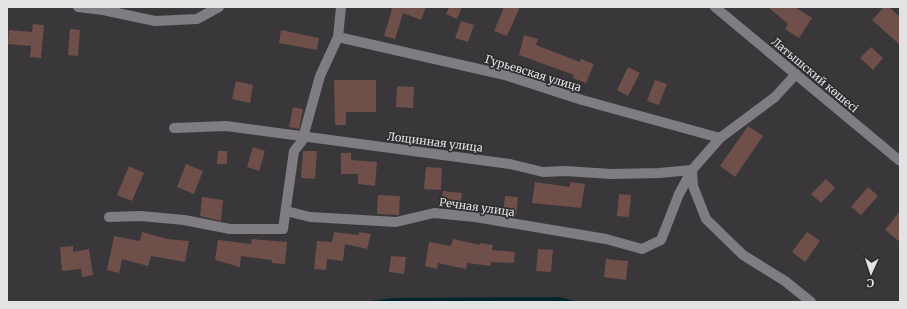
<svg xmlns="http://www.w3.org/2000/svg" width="907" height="309" viewBox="0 0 907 309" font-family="Merriweather,serif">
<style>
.water{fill:#00252b}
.building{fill:#6e4f4a}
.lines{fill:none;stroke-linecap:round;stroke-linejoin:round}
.minor{stroke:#7f7d81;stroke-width:10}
.labels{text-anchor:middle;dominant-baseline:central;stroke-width:3.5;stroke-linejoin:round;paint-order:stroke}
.street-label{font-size:11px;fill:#e3e2e4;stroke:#2e2d30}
</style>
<rect width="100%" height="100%" fill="#39373a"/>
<polygon class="water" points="559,297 580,302 363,302 394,298"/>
<g class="building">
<polygon points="389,7 426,7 421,20 403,13 395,39 384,36 392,9"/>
<polygon points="449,7 462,7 457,19 446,14"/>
<polygon points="504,7 520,7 507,36 494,31"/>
<polygon points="768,7 795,7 812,18 799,38 785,29 788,24"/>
<polygon points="884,7 889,7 900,17 900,45 872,20"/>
<polygon points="461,21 474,25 468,42 455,38"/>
<polygon points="33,24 44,25 41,58 30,57 31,46 8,44 9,30 32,32"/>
<polygon points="70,29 80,30 78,56 68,55"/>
<polygon points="281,30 319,38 317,50 279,43"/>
<polygon points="524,35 538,39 536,45 580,62 581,59 594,64 586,83 573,78 574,75 519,55"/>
<polygon points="871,47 883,58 873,70 860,58"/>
<polygon points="628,67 640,73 628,96 617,90"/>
<polygon points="334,80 376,80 376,112 346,112 346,125 335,125"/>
<polygon points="655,80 667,84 659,105 647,101"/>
<polygon points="236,81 253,85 250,103 232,99"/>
<polygon points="397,86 414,87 413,108 396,107"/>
<polygon points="293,107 303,109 299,129 289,127"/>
<polygon points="748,126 763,136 735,177 720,166"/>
<polygon points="253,147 265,151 259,171 247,167"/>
<polygon points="218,151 227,151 227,164 217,164"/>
<polygon points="303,151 317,151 315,179 301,178"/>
<polygon points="341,153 351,153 351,160 377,162 375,186 358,184 358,174 341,174"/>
<polygon points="186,164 203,171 194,194 177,187"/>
<polygon points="129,166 144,173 132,201 117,195"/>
<polygon points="426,167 442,168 441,190 424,189"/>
<polygon points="826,179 835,188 821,203 811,194"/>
<polygon points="535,182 570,187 570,182 585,184 581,208 532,203"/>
<polygon points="868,187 878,196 861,215 851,207"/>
<polygon points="443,191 462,193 460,207 441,204"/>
<polygon points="619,194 631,195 629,217 617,216"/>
<polygon points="378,195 400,196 399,215 377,214"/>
<polygon points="505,196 518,197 516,217 503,215"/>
<polygon points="202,197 223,200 221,221 200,216"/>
<polygon points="900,211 900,242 885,230"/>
<polygon points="142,232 167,239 189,241 185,262 151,256 148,266 122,259 119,273 107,270 114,236 140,241"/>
<polygon points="334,232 359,235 359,232 371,234 367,249 345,244 343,261 327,259 326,270 314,269 317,241 332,242"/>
<polygon points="807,232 820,241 805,262 792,252"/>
<polygon points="252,239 287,242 285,264 272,263 272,260 241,256 240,267 215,260 218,240 251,244"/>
<polygon points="453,239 480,245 480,243 493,245 492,250 515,252 514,263 491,262 491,266 467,263 466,269 438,263 437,269 425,266 429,242 451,246"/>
<polygon points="73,246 73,252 89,249 93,275 82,277 81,269 62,271 60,247"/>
<polygon points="538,249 553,250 551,272 536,271"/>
<polygon points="391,256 406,257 404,274 389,272"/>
<polygon points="606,259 628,261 626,280 604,277"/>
</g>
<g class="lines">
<g class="minor">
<polyline points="78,7 103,10 155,21 197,19 219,7"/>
<polyline points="715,7 900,161"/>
<polyline points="338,37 505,75 582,100 720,138"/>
<polyline points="174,128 226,126 510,164 543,172 565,171 611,174 659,173 692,170 693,186 706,219 743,255 785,281 811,302"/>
<polyline points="286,211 310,217 396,222 434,213 475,217 606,239 642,249 661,240 679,194 692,170 720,138 775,97 796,74"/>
<polyline points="109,217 141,216 184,220 230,229 283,229 294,151 302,141 320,76 338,37 341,7"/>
</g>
</g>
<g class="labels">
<g class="street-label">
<text transform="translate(533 73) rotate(17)">Гурьевская улица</text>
<text transform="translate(815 75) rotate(40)">Латышский көшесі</text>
<text transform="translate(435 142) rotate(7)">Лощинная улица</text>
<text transform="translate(477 207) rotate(8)">Речная улица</text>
</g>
</g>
<rect width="907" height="309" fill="none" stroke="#e3e2e4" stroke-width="16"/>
<g transform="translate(871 273) rotate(183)" stroke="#2e2d30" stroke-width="3" paint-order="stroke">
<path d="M0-3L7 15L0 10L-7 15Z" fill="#e3e2e4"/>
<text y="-6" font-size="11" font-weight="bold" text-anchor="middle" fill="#e3e2e4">С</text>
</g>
</svg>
